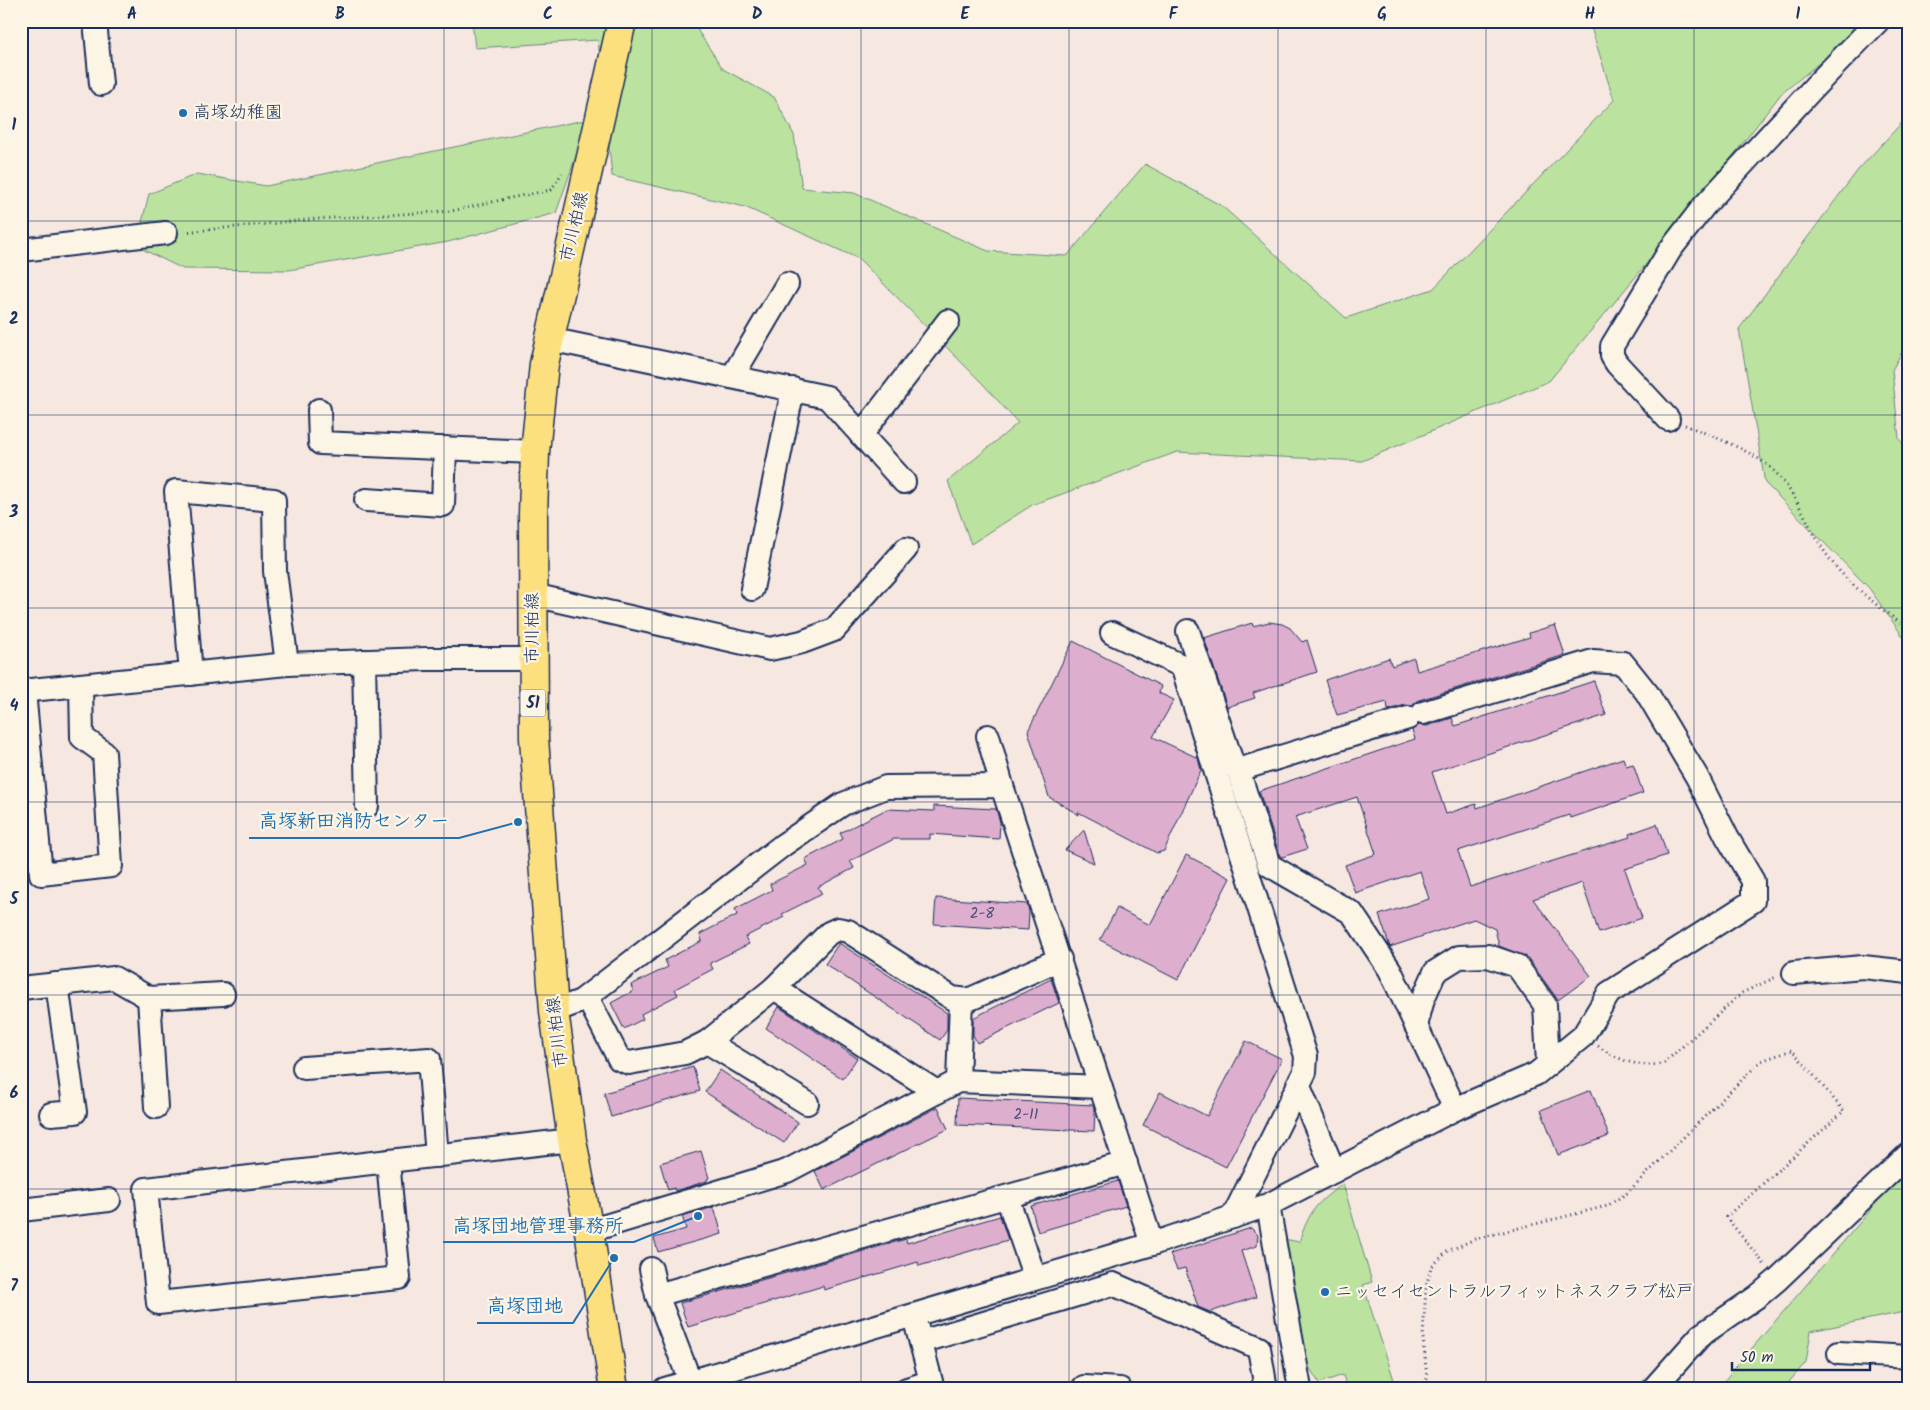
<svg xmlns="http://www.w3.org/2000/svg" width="1930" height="1410" viewBox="0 0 1930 1410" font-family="Kalam,'Klee One',sans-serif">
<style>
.green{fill:#bbe39f;stroke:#6b897e}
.building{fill:#deaece;stroke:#1b2f5e}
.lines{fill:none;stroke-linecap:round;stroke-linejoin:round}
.minor-casing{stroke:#1b2f5e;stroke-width:26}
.major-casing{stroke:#1b2f5e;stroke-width:31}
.path{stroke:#1b2f5e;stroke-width:3;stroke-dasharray:1 4;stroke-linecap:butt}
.minor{stroke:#fcf5e5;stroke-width:22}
.major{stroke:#fce080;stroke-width:28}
.grid{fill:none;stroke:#1b2f5e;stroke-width:1;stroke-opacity:0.55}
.poi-dot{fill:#1f6fb2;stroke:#fcf5e5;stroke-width:2}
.labels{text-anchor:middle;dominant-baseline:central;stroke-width:4.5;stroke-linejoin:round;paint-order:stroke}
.number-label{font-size:15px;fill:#4c4f7a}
.shield{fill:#fcf5e5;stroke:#5e6a86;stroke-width:1}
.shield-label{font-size:16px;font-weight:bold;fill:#1b2f5e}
.poi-label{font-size:18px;fill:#1b2f5e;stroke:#fcf5e5;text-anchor:start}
.street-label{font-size:18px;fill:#1b2f5e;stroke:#fcf5e5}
.leader{fill:none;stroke:#1f6fb2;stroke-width:2}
.callout-dot{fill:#1f6fb2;stroke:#fcf5e5;stroke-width:2}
.callout-label{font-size:19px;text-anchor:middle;font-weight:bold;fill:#1f6fb2;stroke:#fcf5e5;stroke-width:4.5;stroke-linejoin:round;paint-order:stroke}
.neatline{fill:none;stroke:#1b2f5e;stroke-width:2}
.grid-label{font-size:16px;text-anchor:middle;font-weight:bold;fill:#1b2f5e}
</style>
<rect width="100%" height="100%" fill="#f6e7e0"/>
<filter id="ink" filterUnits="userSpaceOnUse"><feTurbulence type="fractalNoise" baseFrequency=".02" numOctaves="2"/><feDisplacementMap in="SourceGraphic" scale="10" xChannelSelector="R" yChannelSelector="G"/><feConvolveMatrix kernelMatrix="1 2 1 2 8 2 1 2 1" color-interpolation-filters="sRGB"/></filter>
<g filter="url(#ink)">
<g class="green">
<polygon points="472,21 698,21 698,31 723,69 774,97 794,135 802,188 854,193 988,251 1067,256 1145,164 1222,206 1346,318 1433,289 1614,100 1589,21 1871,21 1781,94 1687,215 1549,381 1362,461 1177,452 1032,505 971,544 948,481 1018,423 983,384 859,259 745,207 612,176 598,40 475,48"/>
<polygon points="776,21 846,21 831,26 777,23"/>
<polygon points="1909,115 1909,339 1892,370 1899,439 1909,451 1909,645 1869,588 1765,483 1739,329 1858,170"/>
<polygon points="589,119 556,213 448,242 289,270 183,269 136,246 149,194 197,174 266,186"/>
<polygon points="1909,1161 1909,1311 1811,1331 1806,1362 1783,1389 1717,1389 1868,1213"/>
<path d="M1343 1184 1372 1282 1363 1285 1397 1389H1347L1343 1375 1319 1383 1293 1341 1284 1239 1299 1242C1310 1210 1316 1203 1343 1184Z"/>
</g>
<g class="building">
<polygon points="1269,622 1282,624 1290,628 1302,642 1307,640 1317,672 1253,693 1255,698 1227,707 1204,638 1252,623 1253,626"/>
<polygon points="1555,625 1565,655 1419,700 1412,706 1405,705 1388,710 1387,702 1337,715 1325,680 1389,658 1392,666 1414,658 1417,671 1530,637 1529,633"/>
<polygon points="1073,641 1161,686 1159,693 1174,700 1153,737 1198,758 1201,770 1164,851 1157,853 1078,812 1079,815 1049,797 1028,731"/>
<polygon points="1594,681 1606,715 1432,772 1446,814 1476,804 1477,808 1623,758 1626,766 1633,764 1643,793 1571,818 1569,815 1458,851 1470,887 1630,837 1629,834 1657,824 1667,855 1625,869 1642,918 1599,933 1582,883 1533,899 1591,976 1558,1000 1527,957 1499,946 1495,929 1474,919 1390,947 1379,915 1429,899 1420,871 1355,893 1345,865 1376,854 1357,797 1295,817 1307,849 1282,857 1280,856 1259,791 1415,739 1412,730 1419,725 1427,726 1452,718 1455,726"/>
<polygon points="934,806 996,809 1000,822 999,839 930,834 930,839 894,839 850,861 854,868 818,887 822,894 782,914 784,917 745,937 749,944 710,963 713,969 675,989 678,995 641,1014 643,1019 624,1029 611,1003 633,991 631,985 668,967 665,960 702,941 700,934 737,915 735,909 772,890 770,884 808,865 805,859 843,839 840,833 887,809 934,811"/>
<polygon points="1084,830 1094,863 1065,850"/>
<polygon points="1186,855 1230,878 1178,980 1100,940 1117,908 1150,925"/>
<polygon points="936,898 1027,904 1029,911 1028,930 934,924"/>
<polygon points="839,943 947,1013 947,1030 940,1040 825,964"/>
<polygon points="1051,979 1059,1003 977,1043 973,1035 973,1018"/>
<polygon points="779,1007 857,1058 843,1079 766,1028"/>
<polygon points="1246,1041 1282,1059 1226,1167 1143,1125 1160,1092 1207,1116"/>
<polygon points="693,1067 700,1091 611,1117 604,1093"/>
<polygon points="720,1070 798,1122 784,1143 705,1092"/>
<polygon points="1591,1090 1609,1136 1558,1155 1541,1110"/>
<polygon points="958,1098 1093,1105 1095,1112 1094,1131 957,1125"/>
<polygon points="938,1107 948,1129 824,1190 815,1171"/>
<polygon points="701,1151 709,1178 707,1179 707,1181 675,1191 674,1188 668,1190 660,1163"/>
<polygon points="1118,1181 1126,1206 1038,1232 1031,1206"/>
<polygon points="714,1207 722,1234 658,1252 654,1238 686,1229 682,1216"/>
<polygon points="1000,1216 1008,1240 919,1266 918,1262 824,1290 823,1286 688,1327 680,1303 906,1239 907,1243"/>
<polygon points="1251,1228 1258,1235 1257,1246 1241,1251 1256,1297 1210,1312 1198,1307 1185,1268 1177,1270 1170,1254"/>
</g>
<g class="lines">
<defs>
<g id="minor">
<polyline points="95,21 101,84"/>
<polyline points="21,250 166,233"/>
<polyline points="549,339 827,397 904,482"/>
<polyline points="732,377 787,284"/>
<polyline points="319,410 320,443 535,452"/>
<polyline points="1668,419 1617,364 1612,356 1612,346 1670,250 1704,206 1817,84 1878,21"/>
<polyline points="861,435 948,321"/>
<polyline points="366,500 443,505 445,448"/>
<polyline points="752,589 793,389"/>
<polyline points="533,595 770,649 802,642 834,630 906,549"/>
<polyline points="1188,631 1232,762 1238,770"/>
<polyline points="1112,633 1182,666 1306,1056 1305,1072 1233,1217"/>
<polyline points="364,661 367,806"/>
<polyline points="191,674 176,491 274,500 275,571 287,664"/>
<polyline points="21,691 287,664 426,659 532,659"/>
<polyline points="24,691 41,874 111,866 104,753 82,737 81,686"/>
<polyline points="1408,718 1238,770 1269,865 1352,913 1390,970 1455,1109"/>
<polyline points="988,736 1002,786"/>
<polyline points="1794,973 1863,967 1909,972"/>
<polyline points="21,988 114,978 149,998 223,994"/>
<polyline points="774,988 937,1092"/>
<polyline points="587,997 619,1059 629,1063 685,1053 707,1042 774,988 829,933 838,929 848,931 952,998 968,1000 1060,959"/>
<polyline points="149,998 156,1107"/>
<polyline points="554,1011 581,1001 783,845 843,804 886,787 1002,786 1152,1244"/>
<polyline points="1416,1026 1423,999 1435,972 1459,957 1488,956 1517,966 1545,1005 1548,1064"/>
<polyline points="707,1042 807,1103"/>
<polyline points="304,1068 429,1059 437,1156"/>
<polyline points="958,1081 961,1000"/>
<polyline points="1298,1084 1334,1171"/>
<polyline points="51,1114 75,1112 57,984"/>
<polyline points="388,1161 399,1278 158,1303 146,1189 572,1140"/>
<polyline points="1007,1197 1035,1278"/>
<polyline points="1268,1205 1300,1389"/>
<polyline points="21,1210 109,1200"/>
<polyline points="589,1231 787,1171 958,1081 1101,1087"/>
<polyline points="651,1269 657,1295 690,1381"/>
<polyline points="657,1295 1126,1163"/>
<polyline points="917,1328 933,1389"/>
<polyline points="921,1342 1113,1284 1259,1348 1266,1389"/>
<polyline points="1839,1353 1909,1357"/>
<polyline points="665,1389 1152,1244 1268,1205 1455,1109 1536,1074 1583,1036 1609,993 1753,901 1753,881 1727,837 1697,777 1647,693 1623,663 1593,661 1423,713"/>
<polyline points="907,1389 930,1382"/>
<polyline points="1084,1389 1084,1387 1120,1389"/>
<polyline points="1653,1389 1701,1335 1758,1296 1777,1280 1909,1154"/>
</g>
<polyline id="major" points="614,1389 589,1231 572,1140 554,1011 534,738 533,515 535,452 544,364 622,21"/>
</defs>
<use href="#minor" class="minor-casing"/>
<use href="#major" class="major-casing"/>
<g class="path">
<polyline points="184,232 317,219 452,211 505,199 551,190 562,173"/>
<path d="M1685 425C1710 435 1750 450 1770 467 1800 495 1808 531 1832 562 1853 589 1883 609 1909 630"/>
<path d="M1598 1046C1617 1060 1641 1069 1664 1063L1742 993 1776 977"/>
<polyline points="1428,1389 1423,1338 1426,1287 1431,1267 1448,1251 1475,1239 1607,1206 1627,1193 1761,1061 1792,1050 1844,1111 1726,1217 1765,1265"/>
</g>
<use href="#minor" class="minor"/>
<use href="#major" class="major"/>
</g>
</g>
<path class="grid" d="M236 21V1389M444 21V1389M652 21V1389M861 21V1389M1069 21V1389M1278 21V1389M1486 21V1389M1694 21V1389M21 221H1909M21 415H1909M21 608H1909M21 802H1909M21 995H1909M21 1189H1909"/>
<g class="poi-dot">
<circle cx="183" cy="113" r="5"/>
<circle cx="1325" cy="1292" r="5"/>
</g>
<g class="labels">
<g class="number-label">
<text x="982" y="914">2-8</text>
<text x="1026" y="1115">2-11</text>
</g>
<rect class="shield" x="520.5" y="689.5" width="25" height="27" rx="4"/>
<g class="shield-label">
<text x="533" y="703">51</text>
</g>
<g class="poi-label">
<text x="193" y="113">高塚幼稚園</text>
<text x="1335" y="1292">ニッセイセントラルフィットネスクラブ松戸</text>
</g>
<g class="street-label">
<text transform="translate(575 227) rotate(-77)">市川柏線</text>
<text transform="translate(533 628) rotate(-90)">市川柏線</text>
<text transform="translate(558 1032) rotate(-97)">市川柏線</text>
</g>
</g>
<path class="leader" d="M518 822L459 838H249M698 1216L634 1242H443M614 1258L573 1323H477"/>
<g class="callout-dot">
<circle cx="518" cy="822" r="5"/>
<circle cx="698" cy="1216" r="5"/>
<circle cx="614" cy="1258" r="5"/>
</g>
<g class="callout-label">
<text x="354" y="827">高塚新田消防センター</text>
<text x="538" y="1232">高塚団地管理事務所</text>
<text x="525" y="1312">高塚団地</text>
</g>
<rect width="1930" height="1410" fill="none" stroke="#fcf5e5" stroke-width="55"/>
<path d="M1732 1362v8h138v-8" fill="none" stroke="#1b2f5e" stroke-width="2.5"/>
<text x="1740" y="1362" font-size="15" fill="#1b2f5e" stroke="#fcf5e5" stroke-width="4" paint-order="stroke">50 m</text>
<rect x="28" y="28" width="1874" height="1354" class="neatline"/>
<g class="grid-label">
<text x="132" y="19">A</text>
<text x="340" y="19">B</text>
<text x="548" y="19">C</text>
<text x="757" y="19">D</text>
<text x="965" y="19">E</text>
<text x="1173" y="19">F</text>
<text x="1382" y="19">G</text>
<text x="1590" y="19">H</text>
<text x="1798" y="19">I</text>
<text x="14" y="130">1</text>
<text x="14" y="324">2</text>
<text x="14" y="517">3</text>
<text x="14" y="711">4</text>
<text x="14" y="904">5</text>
<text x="14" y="1098">6</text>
<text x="14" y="1291">7</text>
</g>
</svg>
